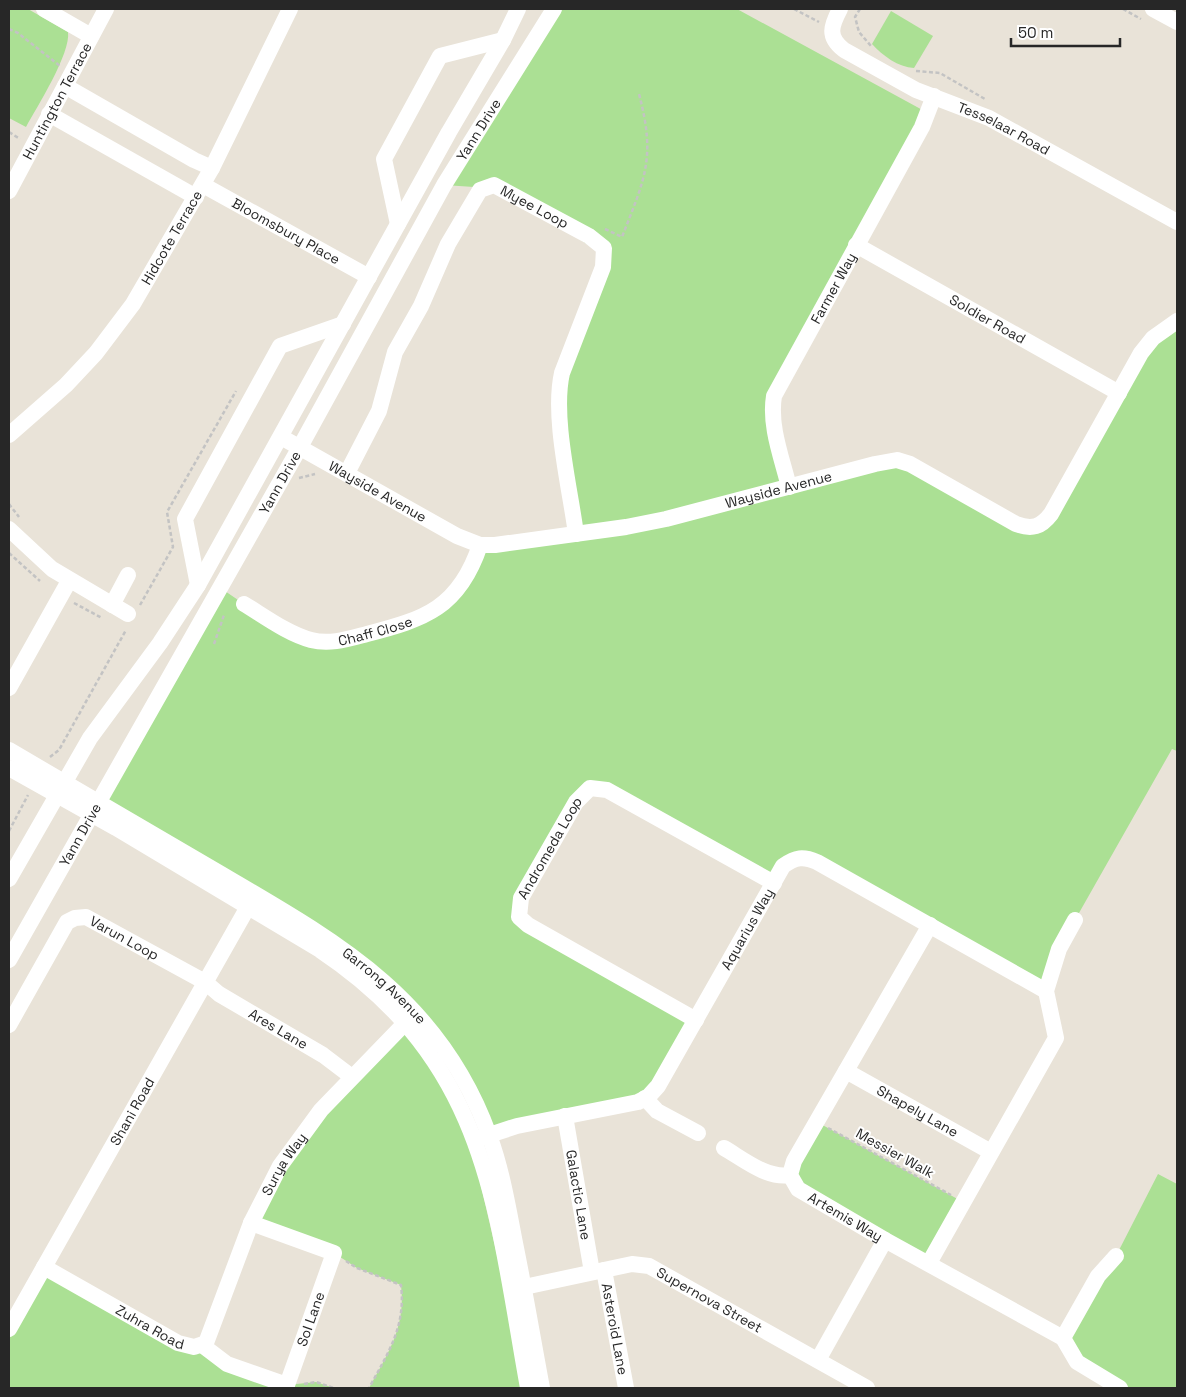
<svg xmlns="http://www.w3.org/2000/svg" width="1186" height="1397" viewBox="0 0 1186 1397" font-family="'Space Grotesk',sans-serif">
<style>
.green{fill:#abe094}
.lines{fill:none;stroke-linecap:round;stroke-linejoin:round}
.path{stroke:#c3c3c3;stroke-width:2.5;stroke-dasharray:4 2.5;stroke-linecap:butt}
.minor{stroke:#fff;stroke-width:16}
.labels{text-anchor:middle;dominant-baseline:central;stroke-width:4;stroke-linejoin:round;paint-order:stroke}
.street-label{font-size:14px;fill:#272727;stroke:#fff}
</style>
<rect width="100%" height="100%" fill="#e9e3d8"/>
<g class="green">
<path d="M9 9H28L68 32C71 53 37 107 26 127L9 118Z"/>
<polygon points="551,9 737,9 928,113 777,388 789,487 889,460 1016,524 1039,526 1141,353 1177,321 1177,751 1172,749 1075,920 1046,991 806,857 774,883 590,788 519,917 696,1020 648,1097 489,1135 416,1013 97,802 219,587 244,604 321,642 438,608 480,545 576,534 557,401 605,256 504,189 444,185"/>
<path d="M891 11 933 36 914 68C898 67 883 56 872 44Z"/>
<path d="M405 1022 464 1113 528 1388H369C388 1353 406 1327 401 1285L357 1268 334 1253 251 1223 280 1166Z"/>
<polygon points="817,1122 963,1202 929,1263 798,1189 791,1169"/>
<polygon points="1158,1174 1177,1184 1177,1388 1120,1388 1077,1362 1063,1338 1116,1256"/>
<polygon points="44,1267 178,1343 287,1385 316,1382 334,1388 9,1388 9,1329"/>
</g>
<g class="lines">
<g class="path">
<polyline points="794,9 819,22"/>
<polyline points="860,9 855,17 859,32 871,46"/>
<polyline points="1123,9 1141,19"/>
<polyline points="9,29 18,33 60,66"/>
<polyline points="916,71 940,73 985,99"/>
<polyline points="9,132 20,139"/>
<path d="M605 229 622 237C645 178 656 158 639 94"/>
<polyline points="299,478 315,474"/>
<polyline points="9,504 19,517"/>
<polyline points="9,553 40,581"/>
<polyline points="74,603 102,618"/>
<polyline points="140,605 173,547 167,512 236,391"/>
<polyline points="214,644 224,615"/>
<polyline points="50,757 59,750 126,630"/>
<polyline points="9,831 28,795"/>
<polyline points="828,1128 951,1195"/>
<path d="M346 1261 357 1268 401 1285C406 1327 388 1353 369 1388"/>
<polyline points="304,1384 316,1382 334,1388"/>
</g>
<g class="minor">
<polyline points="44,9 91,36"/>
<path id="s1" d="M840 9C831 26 827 37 844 50L916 90 989 118 1177 222"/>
<polyline points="1153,9 1177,22"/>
<polyline points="65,86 194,160 212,168"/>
<polyline points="49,114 196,197"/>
<path id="s2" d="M203 185 369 277"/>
<path id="s3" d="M9 191 106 9"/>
<polyline points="398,224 384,159 440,56 503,40"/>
<path id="s4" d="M856 245 1119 393"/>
<path id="s5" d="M9 435 66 385 96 353 133 304 212 168 290 9"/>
<path id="s6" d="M281 437 457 536 480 545H495L626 527 666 519 875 464 897 460 910 464 1016 524C1032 530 1041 527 1051 514L1141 353 1153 338 1177 321"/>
<path id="s7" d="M347 473 379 411 395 352 421 306 448 244 480 190 494 185 589 236 604 248 603 267 562 373C552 417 570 488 576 534"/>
<path id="s8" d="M789 487C782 458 769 426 774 396L922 127 934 96"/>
<polyline points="9,529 52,569 128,614"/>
<polyline points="198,585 185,519 280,346 343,324"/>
<path id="s9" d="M244 604C264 616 288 634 311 640 330 645 348 639 367 634 425 619 459 608 480 545"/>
<polyline points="112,605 128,575"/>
<polyline points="9,688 69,581"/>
<path id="s10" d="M9 750C75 789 142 828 209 867 330 938 438 994 489 1135 502 1170 508 1207 515 1243 525 1292 533 1340 542 1388"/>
<path d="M9 768 116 828 320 950C489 1063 495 1205 528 1388"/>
<polyline points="9,879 90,738 160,643 198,585 449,132 503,40 518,9"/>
<path id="s11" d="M930 925 794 1161 790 1175 798 1189 885 1240 1063 1338 1077 1362 1120 1388"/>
<path id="s12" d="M9 960 300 447 444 185 554 9"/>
<path id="s13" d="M696 1020 528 925 519 917 521 898 576 802 590 788 607 790 774 883"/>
<path id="s14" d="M9 1025 67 922 75 918 86 917 205 982 219 994 323 1055 352 1077"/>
<path id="s15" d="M846 1071 991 1152"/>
<polyline points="645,1098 657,1111 698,1133"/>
<path id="s16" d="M565 1116 592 1272"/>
<path id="s17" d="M480 1138 517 1126 638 1102 648 1097 658 1086 783 866C796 857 803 856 817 862L1046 991"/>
<path d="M724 1148C743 1159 767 1179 790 1175"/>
<polyline points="929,1263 1056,1038 1046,991 1059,949 1075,920"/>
<path id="s18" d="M44 1267 178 1343 194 1347 206 1343 251 1223 280 1166 321 1110 412 1016"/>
<path id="s19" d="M604 1270 626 1388"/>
<path id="s20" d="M515 1289 632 1264 649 1266 867 1388"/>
<path id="s21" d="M9 1329 253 898"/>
<polyline points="1063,1338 1098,1276 1116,1256"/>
<path id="s22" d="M202 1345 227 1364 287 1385 334 1253 251 1223"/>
<polyline points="818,1360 885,1240"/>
</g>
</g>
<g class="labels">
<g class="street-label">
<text stroke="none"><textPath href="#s3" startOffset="102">Huntington Terrace</textPath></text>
<text stroke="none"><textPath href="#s1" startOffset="225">Tesselaar Road</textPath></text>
<text stroke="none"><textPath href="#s12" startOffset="954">Yann Drive</textPath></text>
<text stroke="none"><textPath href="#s7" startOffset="375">Myee Loop</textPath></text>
<text stroke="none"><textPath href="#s2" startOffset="95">Bloomsbury Place</textPath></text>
<text stroke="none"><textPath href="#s5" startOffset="258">Hidcote Terrace</textPath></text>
<text stroke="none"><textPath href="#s8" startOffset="216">Farmer Way</textPath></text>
<text stroke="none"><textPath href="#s4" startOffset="151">Soldier Road</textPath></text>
<text stroke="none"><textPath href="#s12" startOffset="549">Yann Drive</textPath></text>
<text stroke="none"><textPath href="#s6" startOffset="531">Wayside Avenue</textPath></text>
<text stroke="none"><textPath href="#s6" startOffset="111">Wayside Avenue</textPath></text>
<text stroke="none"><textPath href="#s9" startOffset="142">Chaff Close</textPath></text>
<text stroke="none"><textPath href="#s12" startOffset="144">Yann Drive</textPath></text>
<text stroke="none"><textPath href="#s13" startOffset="282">Andromeda Loop</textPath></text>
<text stroke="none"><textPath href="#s17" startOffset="369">Aquarius Way</textPath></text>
<text stroke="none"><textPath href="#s14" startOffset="182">Varun Loop</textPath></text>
<text stroke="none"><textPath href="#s10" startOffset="444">Garrong Avenue</textPath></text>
<text stroke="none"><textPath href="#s14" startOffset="361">Ares Lane</textPath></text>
<text stroke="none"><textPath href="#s15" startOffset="82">Shapely Lane</textPath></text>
<text stroke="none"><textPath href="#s21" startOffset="250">Shani Road</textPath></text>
<text transform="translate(895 1153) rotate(29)">Messier Walk</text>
<text stroke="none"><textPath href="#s18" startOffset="379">Surya Way</textPath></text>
<text stroke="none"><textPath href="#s16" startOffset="80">Galactic Lane</textPath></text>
<text stroke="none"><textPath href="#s11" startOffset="358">Artemis Way</textPath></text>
<text stroke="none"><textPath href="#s20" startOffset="206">Supernova Street</textPath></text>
<text stroke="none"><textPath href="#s22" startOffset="165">Sol Lane</textPath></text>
<text stroke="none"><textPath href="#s18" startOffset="122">Zuhra Road</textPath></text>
<text stroke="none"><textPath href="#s19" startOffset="60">Asteroid Lane</textPath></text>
</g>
</g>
<rect width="1186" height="1397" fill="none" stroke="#272727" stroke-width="20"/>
<path d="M1011 38v8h109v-8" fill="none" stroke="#272727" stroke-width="2.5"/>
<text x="1018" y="38" font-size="15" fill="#272727" stroke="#ffffff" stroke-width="4" paint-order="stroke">50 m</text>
</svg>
